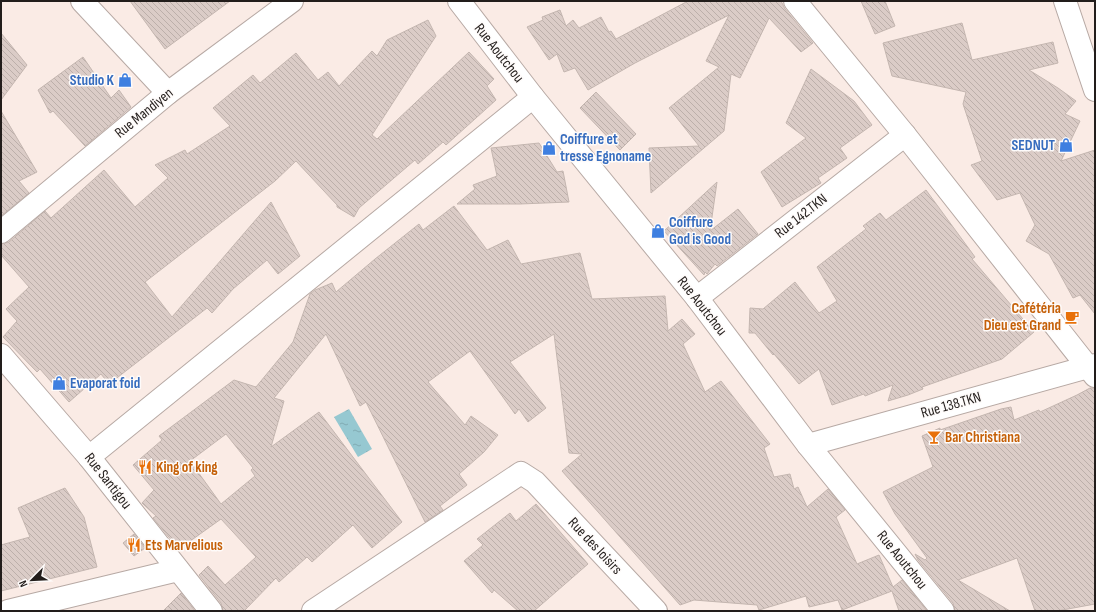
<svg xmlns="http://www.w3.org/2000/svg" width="1096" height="612" viewBox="0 0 1096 612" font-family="'Sofia Sans Condensed',sans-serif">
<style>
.water{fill:url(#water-ripples)}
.building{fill:url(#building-back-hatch);stroke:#c4b6b0;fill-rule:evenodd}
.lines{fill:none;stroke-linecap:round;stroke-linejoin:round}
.minor-casing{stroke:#b7a9a4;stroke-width:24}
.minor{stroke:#fff;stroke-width:22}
.labels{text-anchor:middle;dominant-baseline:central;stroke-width:3;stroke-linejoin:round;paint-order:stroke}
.street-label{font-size:15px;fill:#221d1b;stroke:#fefbfa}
.shop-label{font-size:15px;font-weight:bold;fill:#366cbe;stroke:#fefbfa;text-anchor:start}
.food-label{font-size:15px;font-weight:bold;fill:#c56008;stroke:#fefbfa;text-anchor:start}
</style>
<defs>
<pattern id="water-ripples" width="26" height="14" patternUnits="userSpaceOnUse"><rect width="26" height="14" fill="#96c8d1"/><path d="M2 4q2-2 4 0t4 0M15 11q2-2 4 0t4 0" fill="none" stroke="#81abb3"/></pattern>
<pattern id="building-back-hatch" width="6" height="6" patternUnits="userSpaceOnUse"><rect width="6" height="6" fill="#dbccc7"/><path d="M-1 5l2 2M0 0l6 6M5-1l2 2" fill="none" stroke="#bcafaa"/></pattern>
</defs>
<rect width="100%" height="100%" fill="#faebe5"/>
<polygon class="water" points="349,409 372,449 358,457 334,417"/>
<g class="building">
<polygon points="130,1 230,1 165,49"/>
<polygon points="688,1 781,1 785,9 813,43 801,52 769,18 740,78 731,74 724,131 651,193 649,148 699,146 669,108 719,67 706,61 729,15 635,63 588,90 575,68 564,72 557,54 549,60 527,27 543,20 542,17 560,10 566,26 573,20 579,28 601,17 609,32 611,31 616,39"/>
<polygon points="861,1 885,1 895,26 875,34"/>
<polygon points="428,20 436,36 372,135 377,139 469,52 494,79 487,86 496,100 446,145 443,142 418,164 415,160 359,208 354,217 337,207 337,205 296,161 275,181 145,282 172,317 271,202 300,256 278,274 267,260 233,289 212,313 207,308 109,384 101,374 69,402 40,369 37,372 3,337 17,321 6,309 29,287 1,255 1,244 9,242 45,211 51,218 104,170 135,207 168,178 155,165 185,150 187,154 230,126 213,108 253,75 260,83 296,53 318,80 328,72 339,86 372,51 377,56 387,40"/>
<polygon points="962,23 972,60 1053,42 1058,63 1029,70 1058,88 1076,101 1065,114 1080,121 1061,161 1095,150 1095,314 1080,295 1073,298 1049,254 1026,241 1035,225 1020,193 997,200 971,165 982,161 963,104 966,92 892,76 883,43"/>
<polygon points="1,33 27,65 1,100"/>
<polygon points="83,57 111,98 119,90 131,107 85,146 53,111 50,113 38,90"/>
<polygon points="811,69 854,101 872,125 840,148 847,158 818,178 821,183 782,207 761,172 806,138 786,123"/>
<polygon points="596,92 636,134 620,150 580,108"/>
<polygon points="1,111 37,172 19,181 29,193 1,216"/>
<polygon points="539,143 557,172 563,171 569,202 520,204 457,204 475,189 473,185 497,176 491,148"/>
<polygon points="717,182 710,231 738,209 758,234 717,266 715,264 707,274 705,272 704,275 664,231"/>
<polygon points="926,190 975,257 972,259 1034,332 1002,359 922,387 923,389 908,395 888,401 893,385 865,396 864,394 832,405 819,369 799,384 774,354 773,355 755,333 749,333 750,308 763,309 795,282 819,313 837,301 817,267 866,229 863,226 880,213 886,220"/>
<path d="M454 206 487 250 508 240 521 264 580 253 592 299 665 296 668 331 682 319 695 334 683 344 705 392 721 381 770 444 764 448 774 477 790 474 794 489 798 487 807 507 828 489 845 510 836 517 857 564 879 555 893 587 902 580 927 611H899L892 591 842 610 838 600 809 607 806 596 759 610 757 605 694 600 680 605 562 471 582 454 569 453 554 334 510 362 546 408 528 422 519 409 515 414 470 351 428 382 465 425 471 416 498 435 484 452 459 474 467 485 440 506 443 510 425 522 366 402 360 406 326 334 274 398 284 401 271 447 319 412 402 522 372 548 353 525 312 562 307 557 279 582 276 578 244 611H223L221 603 199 575 208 566 225 585 256 557 221 519 179 549 153 518 156 516 142 503 154 490 133 465 162 440 159 436 234 380 256 387 293 342 310 294 315 290 332 283 336 292 375 259 419 224 423 230ZM226 434 253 468 251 470 255 476 221 504 190 461Z"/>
<polygon points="1090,388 1095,388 1095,604 1057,611 1035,611 1017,558 958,580 1010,611 955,611 953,603 918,560 915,554 925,560 927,558 895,514 883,492 933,467 922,436 940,428 940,430 1001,409 1011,407 1014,420 1039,410 1040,412 1077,395"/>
<polygon points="65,488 84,517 97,567 1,591 1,545 30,537 18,508"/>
<polygon points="536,504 588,564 534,611 518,611 494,590 492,593 464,561 483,545 477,539 510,513 516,521"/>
<polygon points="134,534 145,548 134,556 123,543"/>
<polygon points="181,593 195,611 163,611"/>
</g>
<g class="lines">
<defs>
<g id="minor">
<polyline points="82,1 168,93"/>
<polyline points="459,1 533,97 697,298 808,445 943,611"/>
<polyline points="795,1 905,135 1095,376"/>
<polyline points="1065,1 1095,90"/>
<polyline points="1,232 168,93 292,1"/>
<polyline points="697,298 905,135"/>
<polyline points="1,355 89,457 211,611"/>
<polyline points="808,445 1095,365"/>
<polyline points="89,457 533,97"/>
<polyline points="8,611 178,570"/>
<polyline points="313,611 521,473 535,482 656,611"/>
</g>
</defs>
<use href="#minor" class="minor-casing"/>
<use href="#minor" class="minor"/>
</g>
<defs>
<symbol id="shop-bare" viewBox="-9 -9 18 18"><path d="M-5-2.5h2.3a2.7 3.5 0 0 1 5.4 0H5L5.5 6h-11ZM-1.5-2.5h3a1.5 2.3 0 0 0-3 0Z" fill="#3f7fe0" stroke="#fefbfa" stroke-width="2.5" paint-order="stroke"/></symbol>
<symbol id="cafe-bare" viewBox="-9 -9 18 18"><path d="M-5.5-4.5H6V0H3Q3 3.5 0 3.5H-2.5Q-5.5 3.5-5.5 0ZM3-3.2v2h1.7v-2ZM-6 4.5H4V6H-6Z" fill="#e8710a" stroke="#fefbfa" stroke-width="2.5" paint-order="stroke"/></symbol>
<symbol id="bar-bare" viewBox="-9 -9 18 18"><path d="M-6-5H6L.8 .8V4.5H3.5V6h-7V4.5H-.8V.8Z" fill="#e8710a" stroke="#fefbfa" stroke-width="2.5" paint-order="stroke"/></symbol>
<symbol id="restaurant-bare" viewBox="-9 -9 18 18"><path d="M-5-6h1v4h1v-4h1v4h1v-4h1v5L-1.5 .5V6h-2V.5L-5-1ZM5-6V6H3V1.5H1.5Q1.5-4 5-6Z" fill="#e8710a" stroke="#fefbfa" stroke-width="2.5" paint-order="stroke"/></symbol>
</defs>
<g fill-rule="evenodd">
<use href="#shop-bare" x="115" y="70" width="20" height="20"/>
<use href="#shop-bare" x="1056" y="135" width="20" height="20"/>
<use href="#shop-bare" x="539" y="138" width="20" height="20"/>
<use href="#shop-bare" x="648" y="221" width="20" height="20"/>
<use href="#cafe-bare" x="1062" y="307" width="20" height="20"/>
<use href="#shop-bare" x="49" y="373" width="20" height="20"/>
<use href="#bar-bare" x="924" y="427" width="20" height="20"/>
<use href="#restaurant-bare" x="135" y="457" width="20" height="20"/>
<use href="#restaurant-bare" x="124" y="535" width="20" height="20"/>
</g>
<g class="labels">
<g class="street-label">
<text transform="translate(499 53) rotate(52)">Rue Aoutchou</text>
<text transform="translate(144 113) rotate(-39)">Rue Mandiyen</text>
<text transform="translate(801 216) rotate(-38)">Rue 142.TKN</text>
<text transform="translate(702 306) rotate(52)">Rue Aoutchou</text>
<text transform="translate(951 405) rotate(-16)">Rue 138.TKN</text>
<text transform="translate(108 481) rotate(52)">Rue Santigou</text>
<text transform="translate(595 546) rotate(47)">Rue des loisirs</text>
<text transform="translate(902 560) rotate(51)">Rue Aoutchou</text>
</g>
<g class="shop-label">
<text x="114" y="80" text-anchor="end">Studio K</text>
<text x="560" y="139">Coiffure et<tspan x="560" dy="17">tresse Egnoname</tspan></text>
<text x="1055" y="145" text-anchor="end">SEDNUT</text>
<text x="669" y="222">Coiffure<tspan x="669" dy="17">God is Good</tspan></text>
<text x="70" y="383">Evaporat foid</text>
</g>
<g class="food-label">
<text x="1061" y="308" text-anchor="end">Cafétéria<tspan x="1061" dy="17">Dieu est Grand</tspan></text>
<text x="945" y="437">Bar Christiana</text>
<text x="156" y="467">King of king</text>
<text x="145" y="545">Ets Marvelious</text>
</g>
</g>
<rect width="1096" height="612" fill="none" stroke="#221d1b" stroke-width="4"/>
<g transform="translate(32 580) rotate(246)" stroke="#fefbfa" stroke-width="3" paint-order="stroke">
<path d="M0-3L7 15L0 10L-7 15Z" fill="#221d1b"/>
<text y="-6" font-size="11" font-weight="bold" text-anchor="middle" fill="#221d1b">N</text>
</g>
</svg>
